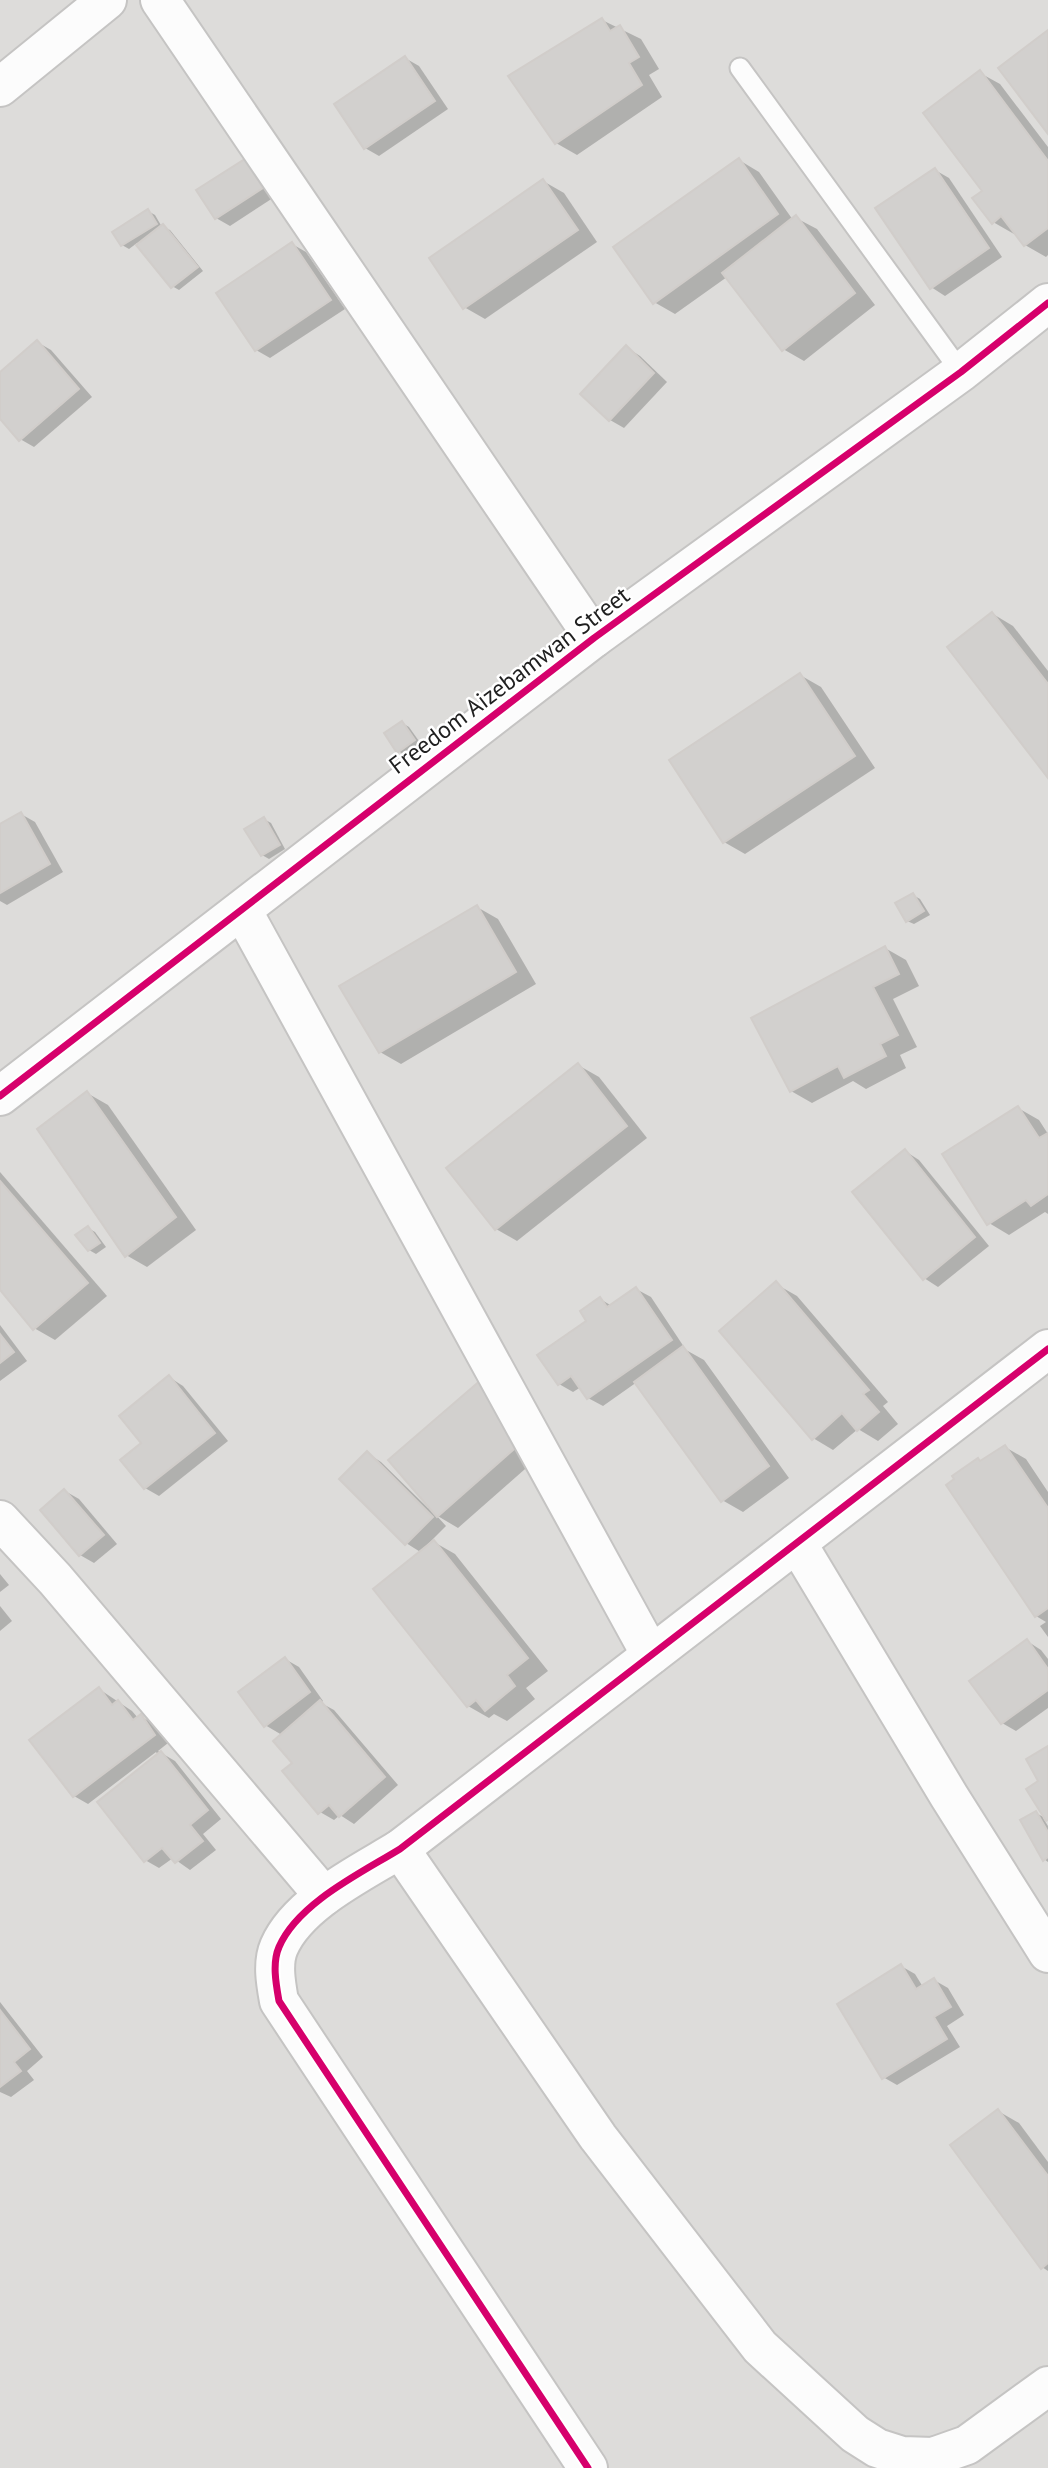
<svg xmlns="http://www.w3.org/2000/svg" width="1048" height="2468" viewBox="0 0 1048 2468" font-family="'PT Sans',sans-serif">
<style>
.residential{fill:#dddcda}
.shadow{fill:#0003}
.building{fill:#d2d0ce;stroke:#d1cdca;stroke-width:2}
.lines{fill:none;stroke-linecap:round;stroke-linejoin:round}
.lane-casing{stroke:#c5c4c3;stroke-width:23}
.street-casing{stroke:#c5c4c3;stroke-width:42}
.lane{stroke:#fcfcfc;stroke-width:19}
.street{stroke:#fcfcfc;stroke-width:38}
.cycleway-casing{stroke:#fff;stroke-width:11}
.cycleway{stroke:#d6006c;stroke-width:7}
.labels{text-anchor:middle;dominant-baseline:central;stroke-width:5;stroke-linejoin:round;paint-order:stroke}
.street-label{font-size:24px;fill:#202020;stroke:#fff}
</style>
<rect width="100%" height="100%" fill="#eeece9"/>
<rect class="residential" x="0" y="0" width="1048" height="2468"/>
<g class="shadow">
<polygon points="602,20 641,39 659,69 649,75 662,97 577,155 556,143"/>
<polygon points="405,58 419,66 448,109 379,156 365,148"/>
<polygon points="980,73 1000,84 1048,147 1048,255 1046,257 1025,245 1016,233 1014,234 993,222 985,191"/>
<polygon points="739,160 759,172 793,220 796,218 817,229 875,305 804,361 783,349 727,277 675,314 654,302"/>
<polygon points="245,161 259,169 276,196 230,226 216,218"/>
<polygon points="935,170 949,178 1002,257 945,296 931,287"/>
<polygon points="543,181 564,193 597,242 485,319 464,307"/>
<polygon points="148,211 155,215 162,227 170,230 203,271 179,290 172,286 137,243 129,249 122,245"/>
<polygon points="292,244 306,252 345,309 270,358 256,350"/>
<polygon points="37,342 51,350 92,397 34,447 20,439 0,416 0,374"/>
<polygon points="626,347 640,356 667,382 624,428 610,420"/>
<polygon points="993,614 1013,626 1048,671 1048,775"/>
<polygon points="800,675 821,687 875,768 745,854 724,842"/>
<polygon points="402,723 409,727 421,744 405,755 398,751"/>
<polygon points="21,814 35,822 63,872 7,905 0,901 0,826"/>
<polygon points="264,819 271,823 285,849 269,859 262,855"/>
<polygon points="913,895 920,899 930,915 914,924 907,921"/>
<polygon points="477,907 498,919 536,984 401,1064 380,1052"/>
<polygon points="885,948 906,960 919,986 893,999 917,1047 900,1055 906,1068 866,1089 853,1081 812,1103 791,1091"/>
<polygon points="578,1065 599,1077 647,1138 517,1241 496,1229"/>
<polygon points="87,1093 108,1105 196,1230 147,1267 126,1255"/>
<polygon points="1018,1108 1039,1120 1048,1134 1048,1214 1045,1212 1009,1235 989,1223"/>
<polygon points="905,1151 919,1160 989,1246 938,1287 924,1278"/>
<polygon points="0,1172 107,1296 55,1340 34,1328 0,1287"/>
<polygon points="88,1228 95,1232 106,1247 96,1254 89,1250"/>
<polygon points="776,1284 797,1296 888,1402 883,1406 898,1424 878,1441 858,1429 833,1450 813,1438"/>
<polygon points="636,1289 651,1297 686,1350 704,1360 789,1478 743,1512 722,1500 637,1382 603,1406 588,1398 581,1387 573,1392 559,1384 600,1299 612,1306"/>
<polygon points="0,1325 27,1361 0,1381"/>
<polygon points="169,1377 183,1386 228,1441 159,1496 145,1488 144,1443"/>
<polygon points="482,1381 541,1455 458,1528 436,1515 446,1526 424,1548 426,1549 434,1542 455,1554 548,1671 526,1688 535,1699 507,1721 494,1714 489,1718 468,1706 422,1553 406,1543 367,1453 381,1462 428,1508"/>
<polygon points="1005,1447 1026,1459 1048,1492 1048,1637 1040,1626 1046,1622 1036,1616 978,1460 982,1462"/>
<polygon points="65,1491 79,1499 117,1544 94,1563 80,1555"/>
<polygon points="0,1574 9,1585 0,1592"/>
<polygon points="0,1606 12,1621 0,1631"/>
<polygon points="1027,1641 1041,1650 1048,1659 1048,1708 1016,1731 1002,1723"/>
<polygon points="285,1659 299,1667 323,1701 321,1703 334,1710 398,1785 354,1824 340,1815 334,1820 320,1812 282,1735 265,1725"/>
<polygon points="99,1689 132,1711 138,1718 141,1716 155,1725 168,1743 158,1751 175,1761 221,1819 203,1834 216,1850 190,1870 173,1858 159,1868 145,1860 158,1755 156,1752 88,1804 74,1796"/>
<polygon points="1048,1748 1048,1820 1043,1818 1048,1826 1048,1862 1044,1859 1036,1813 1047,1819 1041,1782"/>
<polygon points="901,1966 915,1974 923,1987 934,1980 948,1988 964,2015 947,2026 960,2047 897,2085 883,2077"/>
<polygon points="0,2002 43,2057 27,2071 34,2080 11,2097 0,2092"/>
<polygon points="998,2111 1019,2123 1048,2162 1048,2271 1042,2267"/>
</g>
<g class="building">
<polygon points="602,18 610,31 620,25 639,57 629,63 642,85 555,144 508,76"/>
<polygon points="1048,30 1048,134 998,68"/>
<polygon points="405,56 435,101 364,149 334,104"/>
<polygon points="980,70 1048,161 1048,228 1024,246 1001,216 992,224 972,198 982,191 923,113"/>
<polygon points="739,158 778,214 653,304 613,247"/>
<polygon points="245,159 263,188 215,219 196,190"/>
<polygon points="935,168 989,248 930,289 875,208"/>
<polygon points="543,179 578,230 463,309 429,258"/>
<polygon points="148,209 157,224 121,246 112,232"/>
<polygon points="796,215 855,293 782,351 722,273"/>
<polygon points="163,224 198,267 171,288 136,245"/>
<polygon points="292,242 331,300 255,351 216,293"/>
<polygon points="37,340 79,389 19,441 0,419 0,372"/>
<polygon points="626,345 654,373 609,421 580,394"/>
<polygon points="992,612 1048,684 1048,778 947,647"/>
<polygon points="800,673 855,756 723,843 669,760"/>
<polygon points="402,721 415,740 397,753 384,733"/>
<polygon points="21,812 50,864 0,893 0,824"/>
<polygon points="264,817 280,845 261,856 244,829"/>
<polygon points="913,893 924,911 906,922 895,903"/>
<polygon points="477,905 516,972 379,1053 339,986"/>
<polygon points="885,946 899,974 873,987 898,1035 880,1044 886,1056 844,1078 838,1066 790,1092 751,1018"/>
<polygon points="578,1063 627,1126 495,1230 446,1168"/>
<polygon points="87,1091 176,1217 125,1257 37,1129"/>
<polygon points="1018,1106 1039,1138 1048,1133 1048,1194 1031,1206 1026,1200 987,1225 942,1154"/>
<polygon points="905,1149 975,1237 923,1280 852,1192"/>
<polygon points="0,1181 88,1283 33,1330 0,1290"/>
<polygon points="88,1226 100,1243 88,1251 75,1235"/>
<polygon points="776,1281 869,1390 863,1394 879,1412 857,1431 842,1413 812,1440 719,1331"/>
<polygon points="636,1287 672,1340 587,1399 571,1376 558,1385 537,1355 586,1321 580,1311 600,1297 607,1307"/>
<polygon points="0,1334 14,1352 0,1363"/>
<polygon points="683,1346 769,1466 721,1502 634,1382"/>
<polygon points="169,1375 215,1433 144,1489 120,1460 141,1443 119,1416"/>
<polygon points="482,1379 521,1443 437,1517 388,1460"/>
<polygon points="1005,1445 1048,1508 1048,1608 1035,1617 946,1485 954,1479 952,1476 978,1458 980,1461"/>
<polygon points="367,1451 433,1517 405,1545 339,1479"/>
<polygon points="64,1489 104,1535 79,1556 40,1510"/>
<polygon points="434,1540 528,1658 507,1675 515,1686 485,1711 476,1700 467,1707 373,1589"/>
<polygon points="1027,1639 1048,1669 1048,1690 1001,1724 969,1681"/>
<polygon points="285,1657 310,1692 264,1727 238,1692"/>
<polygon points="99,1687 112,1705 118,1700 133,1720 141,1714 155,1735 73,1797 29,1740"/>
<polygon points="320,1700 385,1777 339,1817 329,1805 318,1814 282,1771 292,1763 273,1741"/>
<polygon points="1048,1746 1048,1820 1046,1821 1026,1789 1038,1781 1026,1759"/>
<polygon points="161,1751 208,1810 190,1825 203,1841 175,1863 162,1848 144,1862 97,1802"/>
<polygon points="1036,1811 1048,1832 1048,1857 1043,1861 1020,1820"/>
<polygon points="901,1964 916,1989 934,1978 951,2007 934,2017 947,2039 882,2079 837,2004"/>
<polygon points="0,2010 30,2049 14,2062 21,2071 0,2087"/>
<polygon points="998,2109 1048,2176 1048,2263 1041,2269 950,2145"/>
</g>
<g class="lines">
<defs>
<polyline id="lane" points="740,68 961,372"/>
<g id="street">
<polyline points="160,0 594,638"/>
<polyline points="0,87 107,0"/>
<polyline points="242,910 651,1655"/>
<polyline points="0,1096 594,638 961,372 1048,303"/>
<polyline points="0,1520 55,1579 324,1896"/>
<polyline points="797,1543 949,1796 1048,1953"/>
<polyline points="400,1849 598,2137 760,2347 855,2434 877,2448 902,2456 933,2457 967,2445 1048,2386"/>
<path d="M588 2468 279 2001C276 1984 272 1963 279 1947 298 1903 361 1873 400 1849L1048 1349"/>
</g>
</defs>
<use href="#lane" class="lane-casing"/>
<use href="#street" class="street-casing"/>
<use href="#lane" class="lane"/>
<use href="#street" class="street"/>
<defs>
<g id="cycleway">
<polyline points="0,1096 594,638 961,372 1048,303"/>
<path d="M588 2468 279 2001C276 1984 272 1963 279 1947 298 1903 361 1873 400 1849L1048 1349"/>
</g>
</defs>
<use href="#cycleway" class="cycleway-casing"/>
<use href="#cycleway" class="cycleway"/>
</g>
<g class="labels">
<g class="street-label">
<text transform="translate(509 680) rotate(-37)">Freedom Aizebamwan Street</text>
</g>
</g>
</svg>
